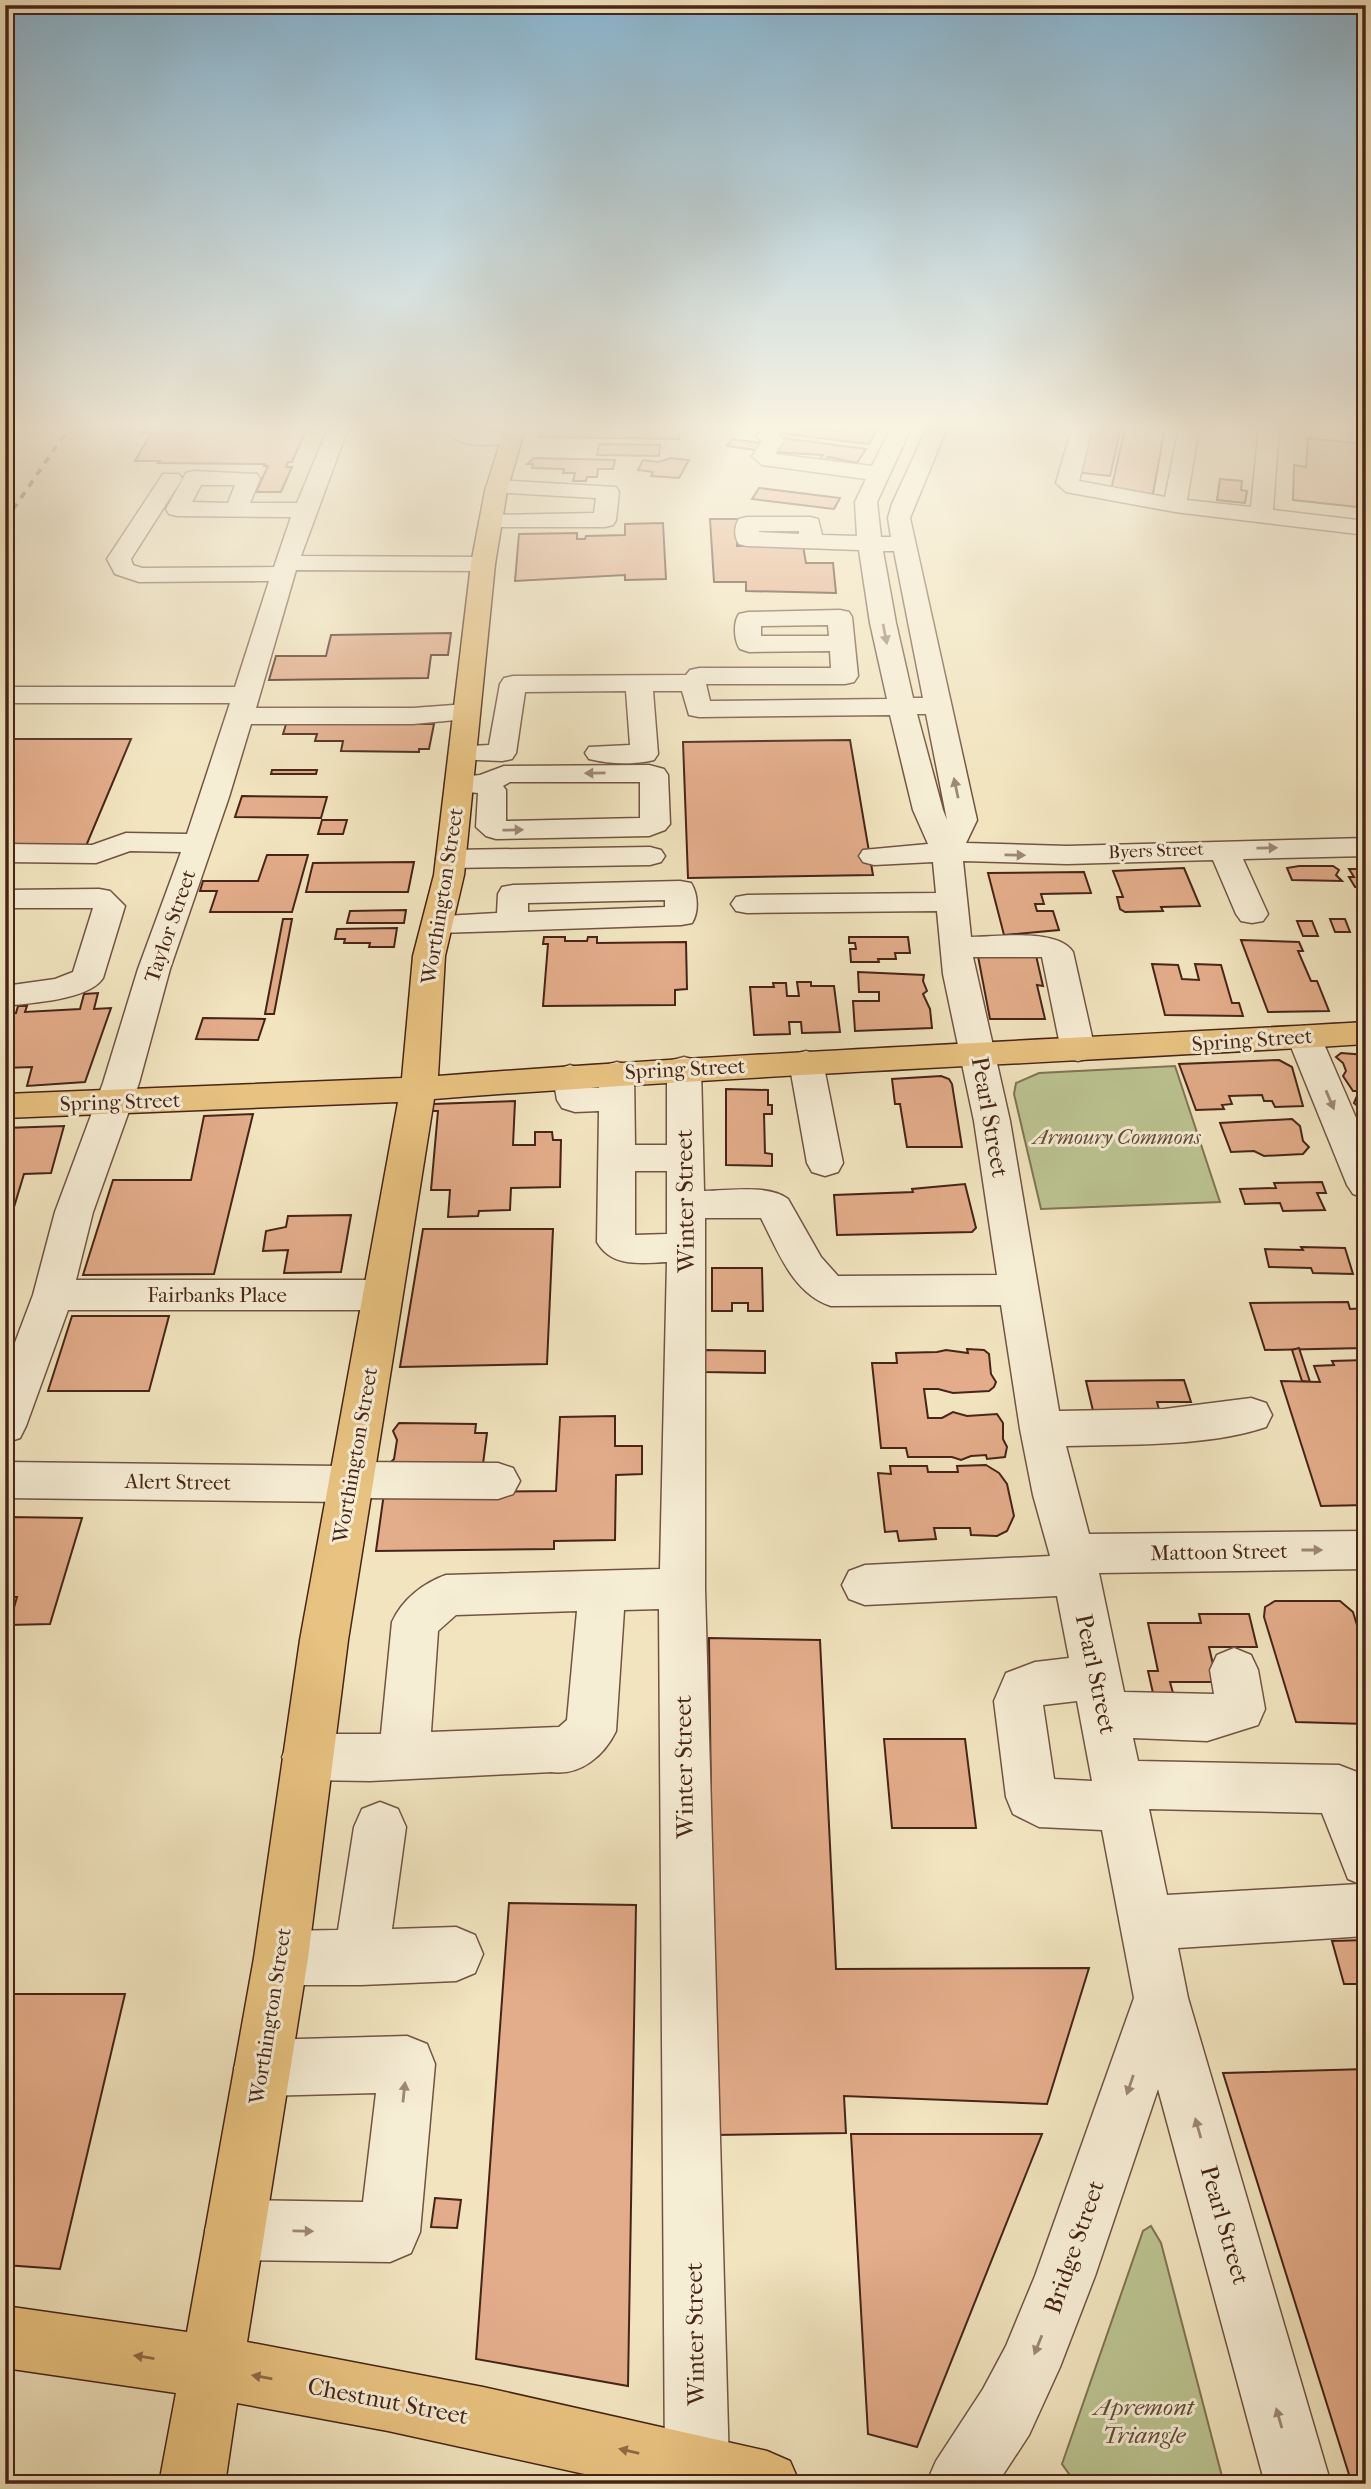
<svg xmlns="http://www.w3.org/2000/svg" width="1371" height="2489" viewBox="0 0 1371 2489" font-family="'IM FELL French Canon',serif">
<style>
.green{fill:#bbc491;stroke:#817454;stroke-width:2}
.building{fill:#e3ac8a;stroke:#472418;stroke-width:2}
.lines{fill:none;stroke-linecap:round;stroke-linejoin:round}
.minor-casing{stroke:#725442;stroke-width:3}
.major-casing{stroke:#472418;stroke-width:3}
.minor{fill:#f6edd5;fill-rule:evenodd}
.major{fill:#e8c280;fill-rule:evenodd}
.rail{stroke:#472418;stroke-width:3.5;stroke-dasharray:7 7;stroke-linecap:butt}
.oneway{fill:#9e8876}
.oneway2{fill:#8f6b47}
.labels{text-anchor:middle;dominant-baseline:central;stroke-width:6;stroke-linejoin:round;paint-order:stroke}
.far-street-label{font-size:18px;fill:#472418;stroke:#f6edd5}
.street-label{font-size:21px;fill:#472418;stroke:#f6edd5}
.park-label{font-size:21px;font-style:italic;fill:#644c36;stroke:#f6edd5}
.near-street-label{font-size:24px;fill:#472418;stroke:#f6edd5}
.near-park-label{font-size:24px;font-style:italic;fill:#644c36;stroke:#f6edd5}
</style>
<rect width="100%" height="100%" fill="#f1e4bf"/>
<filter id="stains"><feTurbulence type="fractalNoise" baseFrequency=".00286" numOctaves="4"/><feColorMatrix values="0 0 0 0 .2 0 0 0 0 .09 0 0 0 0 .02 0 0 0 .5 -.17"/></filter>
<radialGradient id="worn" r=".72"><stop offset=".6" stop-color="#630" stop-opacity="0"/><stop offset="1" stop-color="#630" stop-opacity=".3"/></radialGradient>
<g class="green">
<polygon points="1175,1066 1220,1202 1041,1209 1014,1094 1016,1083 1039,1073"/>
<polygon points="1151,2226 1161,2243 1224,2484 1086,2484 1074,2481 1062,2464 1143,2231"/>
</g>
<g class="building">
<polygon points="145,428 307,428 292,462 288,462 286,467 292,467 281,492 256,492 268,466 264,466 265,464 158,463 160,461 135,461 151,433 142,433"/>
<polygon points="541,428 680,428 679,439 539,437"/>
<polygon points="780,428 840,431 853,428 877,430 869,444 777,433"/>
<polygon points="1084,428 1121,428 1110,476 1073,472"/>
<polygon points="1125,428 1165,428 1153,494 1111,490"/>
<polygon points="1365,437 1366,437 1366,508 1293,500 1294,465 1306,467 1308,438 1365,444"/>
<polygon points="783,438 866,449 857,463 828,457 827,460 820,459 823,455 774,452"/>
<polygon points="732,439 767,444 762,451 727,446"/>
<polygon points="599,444 660,445 659,456 597,455"/>
<polygon points="534,458 615,460 613,469 598,469 597,477 587,477 586,481 573,481 575,473 563,473 564,469 532,468 533,464 527,464"/>
<polygon points="671,458 689,460 679,478 651,476 653,472 638,470 643,460 658,462"/>
<polygon points="1220,479 1242,481 1241,490 1247,491 1245,503 1217,500"/>
<polygon points="759,488 840,498 834,509 752,499"/>
<polygon points="710,519 738,519 737,546 803,546 806,563 833,563 836,593 746,591 746,582 714,582"/>
<polygon points="663,523 666,579 625,580 625,575 515,581 519,534 577,533 577,539 585,539 586,536 625,535 625,524"/>
<polygon points="451,633 448,655 431,655 428,678 269,680 276,656 326,656 331,635"/>
<polygon points="287,721 320,724 434,724 429,749 419,749 419,752 341,751 343,741 315,741 317,734 283,734"/>
<polygon points="5,739 131,739 86,846 5,846"/>
<polygon points="850,740 873,875 688,878 683,742"/>
<polygon points="272,770 317,770 316,774 271,774"/>
<polygon points="242,796 327,797 321,818 235,817"/>
<polygon points="322,820 347,820 343,834 318,834"/>
<polygon points="267,855 308,855 292,912 210,912 217,891 200,891 203,881 258,881"/>
<polygon points="414,862 408,892 306,892 313,863"/>
<polygon points="1363,865 1366,865 1366,886 1355,887 1349,877 1354,877 1349,869 1365,869"/>
<polygon points="1299,866 1333,866 1339,870 1336,875 1342,881 1292,880 1287,868"/>
<polygon points="1184,868 1200,906 1161,907 1163,911 1125,912 1120,909 1117,897 1123,897 1113,871"/>
<polygon points="1084,872 1091,893 1041,894 1044,904 1035,904 1037,911 1053,911 1059,930 1004,935 988,873"/>
<polygon points="406,910 404,923 347,923 350,911"/>
<polygon points="283,919 292,919 274,1014 265,1014"/>
<polygon points="1330,919 1345,919 1350,932 1335,932"/>
<polygon points="1297,921 1312,921 1318,936 1303,936"/>
<polygon points="397,928 394,947 369,947 370,943 344,943 345,939 335,939 337,929"/>
<polygon points="544,937 565,937 565,941 587,941 588,937 597,937 597,943 686,942 687,989 675,990 675,1005 543,1006 548,944 543,944"/>
<polygon points="849,937 908,937 910,953 895,953 896,959 878,959 879,962 851,962 850,949 856,949 855,943 849,943"/>
<polygon points="1241,940 1299,942 1303,951 1298,951 1311,981 1317,981 1329,1011 1268,1012"/>
<polygon points="977,951 1035,951 1043,986 1037,985 1045,1019 990,1019"/>
<polygon points="1152,964 1178,965 1182,979 1199,980 1195,964 1221,965 1232,1003 1239,1003 1243,1016 1165,1015"/>
<polygon points="858,972 924,975 923,981 927,991 923,994 930,1009 932,1028 855,1031 853,1001 879,1001 879,992 859,992"/>
<polygon points="797,982 811,982 811,986 834,986 840,1032 802,1033 801,1022 789,1022 790,1034 754,1035 750,987 774,987 773,983 786,983 787,996 799,996"/>
<polygon points="98,993 94,1009 111,1008 85,1082 27,1086 32,1067 5,1068 5,1014 16,1013 18,1006 27,1006 25,1012 80,1009 84,994"/>
<polygon points="203,1018 265,1019 258,1040 196,1039"/>
<polygon points="1341,1053 1366,1055 1366,1091 1353,1091 1343,1076 1346,1071 1343,1063 1336,1057"/>
<polygon points="1279,1060 1292,1067 1303,1106 1275,1107 1272,1101 1264,1101 1262,1095 1229,1096 1232,1104 1222,1105 1224,1109 1196,1110 1179,1064"/>
<polygon points="941,1076 949,1079 952,1084 962,1147 907,1147 900,1104 895,1104 892,1079"/>
<polygon points="726,1089 768,1090 768,1105 772,1105 772,1114 764,1114 765,1153 772,1154 772,1166 726,1165"/>
<polygon points="1362,1095 1366,1095 1366,1123 1360,1108 1354,1103 1357,1096"/>
<polygon points="515,1101 513,1145 535,1145 535,1132 552,1132 553,1140 561,1140 560,1187 511,1188 510,1210 479,1211 478,1216 448,1217 450,1190 431,1190 438,1111 432,1111 432,1104"/>
<polygon points="253,1114 214,1274 83,1275 113,1180 191,1180 204,1116"/>
<polygon points="1292,1119 1300,1126 1303,1141 1309,1147 1303,1154 1264,1156 1254,1151 1231,1152 1220,1123"/>
<polygon points="64,1126 51,1173 24,1174 11,1217 5,1217 5,1128"/>
<polygon points="1322,1182 1326,1193 1317,1193 1325,1210 1283,1211 1280,1203 1245,1204 1240,1189 1276,1188 1274,1183"/>
<polygon points="965,1184 976,1228 972,1232 837,1235 834,1195 913,1192 912,1189"/>
<polygon points="351,1215 341,1272 284,1273 288,1250 263,1251 266,1231 286,1227 288,1216"/>
<polygon points="423,1229 553,1229 547,1364 400,1367"/>
<polygon points="1301,1247 1345,1248 1353,1274 1313,1273 1311,1268 1269,1267 1265,1249 1303,1250"/>
<polygon points="712,1268 762,1268 763,1311 748,1311 748,1303 732,1303 732,1311 712,1311"/>
<polygon points="1348,1302 1350,1309 1366,1308 1366,1341 1361,1341 1364,1348 1265,1350 1250,1303"/>
<polygon points="72,1316 169,1316 149,1391 48,1391"/>
<polygon points="1299,1348 1310,1382 1302,1381 1292,1350"/>
<polygon points="967,1349 984,1350 989,1354 991,1374 996,1382 994,1387 989,1391 953,1393 938,1389 924,1389 928,1418 942,1418 953,1412 967,1416 997,1414 1003,1423 1003,1439 1007,1447 1005,1457 987,1459 986,1455 971,1456 961,1460 952,1457 908,1457 906,1448 881,1448 872,1363 897,1363 896,1353 937,1352 946,1350 968,1353"/>
<polygon points="705,1350 765,1351 765,1373 705,1372"/>
<polygon points="1366,1360 1366,1505 1321,1506 1281,1381 1320,1382 1314,1366 1334,1365 1332,1361"/>
<polygon points="1184,1380 1191,1402 1157,1402 1162,1421 1094,1415 1086,1381"/>
<polygon points="615,1416 615,1446 642,1446 642,1474 616,1475 615,1540 554,1541 554,1549 376,1551 384,1493 556,1491 560,1417"/>
<polygon points="399,1423 476,1424 475,1433 487,1433 483,1464 387,1466 394,1459 397,1440 393,1431"/>
<polygon points="986,1465 999,1473 1007,1484 1014,1516 1007,1531 997,1536 971,1535 970,1528 934,1528 936,1539 899,1541 897,1531 885,1532 878,1473 891,1474 890,1466 927,1466 928,1472 958,1472 957,1466"/>
<polygon points="6,1517 82,1518 50,1624 9,1625 17,1597 5,1597"/>
<polygon points="1275,1601 1340,1601 1353,1612 1366,1655 1366,1724 1296,1722 1264,1617 1265,1607"/>
<polygon points="1199,1614 1249,1614 1257,1647 1209,1647 1217,1682 1170,1682 1173,1693 1153,1693 1148,1671 1158,1671 1148,1623 1201,1623"/>
<polygon points="709,1638 820,1640 836,1969 1089,1968 1047,2104 844,2096 846,2133 715,2135"/>
<polygon points="884,1739 965,1739 976,1828 892,1828"/>
<polygon points="509,1903 636,1905 628,2386 476,2359"/>
<polygon points="1366,1940 1366,1984 1344,1984 1332,1941"/>
<polygon points="14,1994 125,1994 60,2269 5,2265 5,2025"/>
<polygon points="1366,2069 1366,2484 1352,2484 1223,2073"/>
<polygon points="851,2134 1042,2134 917,2447 868,2434"/>
<polygon points="435,2198 461,2200 457,2228 431,2227"/>
</g>
<g class="lines">
<defs>
<g id="minor">
<path d="M328 428H348L301 556 483 557 491 559 495 564 491 569 483 571 296 570 256 708H413L467 704 477 706 480 712 477 718 413 724H251L229 797 170 969 139 1083 93 1212 76 1280H382L396 1284 402 1295 396 1306 382 1310H68L26 1426 20 1438 5 1443V1369L33 1295 55 1212 103 1083 138 969 181 852 130 851 96 863 5 862V844L92 845 126 833 187 834 230 703H5V687H235L269 581 139 582 115 574 107 559 163 474H179L182 479 131 559 133 565 142 568 274 567 291 517 177 516 169 514 166 509 186 473 194 471 257 474 260 479 250 503H297ZM201 485H235L228 503 192 502Z"/>
<path d="M451 428 512 432 519 434 523 438 519 442 512 444C493 444 461 450 449 433Z"/>
<path d="M763 428H784L779 435 784 441 775 454 872 466 891 428H911L877 502 881 537H891L888 518 892 504 927 428H947L910 518 977 820 966 843 1067 846 1366 838V856L1243 859 1268 914 1263 921 1252 923 1241 921 1236 914 1213 860 1067 864 963 861 971 937C998 937 1057 928 1073 952L1095 1050 1090 1058 1078 1061 1066 1058 1061 1050 1042 957H973L1010 1121 1059 1411 1164 1409 1251 1398 1266 1403 1272 1415 1266 1427C1207 1447 1128 1444 1066 1446L1089 1534 1366 1531V1569L1099 1573 1124 1692 1214 1694 1210 1670 1217 1655 1234 1648 1251 1655 1258 1670 1265 1709 1258 1725 1207 1741 1133 1738 1138 1761 1339 1765 1357 1772 1366 1793V1936L1178 1948 1188 1998 1331 2484H1265L1158 2089 1095 2276 1060 2367 1029 2435 997 2484H926L936 2461 983 2389 1006 2346 1035 2276 1134 1998 1102 1830 1039 1827 1013 1814 1006 1797 994 1701 1006 1673 1035 1662 1069 1658 1057 1596 865 1605 849 1599 842 1585 849 1571 865 1565 1050 1556 1033 1495 1020 1429 1001 1305 831 1306C793 1294 778 1251 761 1218H705V1588L729 2467 723 2484H671L665 2467 659 1609 624 1610 616 1731C604 1756 580 1776 552 1772L370 1781 307 1780 289 1774 282 1757 289 1740 307 1734H381L392 1622C402 1600 423 1583 446 1575L660 1569 667 1262C641 1263 612 1268 597 1242L599 1111 575 1112 562 1108 557 1100 553 1077 558 1069 570 1065 582 1069 590 1088H599L600 1073 605 1065 617 1062 629 1065 634 1073 635 1145H667V1068L672 1060 684 1057 696 1060 701 1068 704 1191C728 1191 769 1184 788 1199L821 1257 838 1276 997 1275 974 1121 943 974 937 911 747 913 736 911 731 904 736 897 747 895 936 893 933 862 874 865 863 862 859 856 863 850 928 844 913 810 890 715 699 717 689 715 682 691H653L658 754 654 760C634 765 609 764 589 759L585 753 589 747 630 745 626 691 525 692 516 753 512 759 502 761 453 759 449 753 453 747 489 745 500 684 504 678 513 676 686 675 690 670 699 668H831L830 651 749 652 740 649C734 641 733 622 739 614L748 612 840 610 849 612 852 617 858 676 854 682 845 684H706L710 701 887 699 870 623 859 550 747 546 739 544C734 537 734 526 739 519L747 517H810L818 519 822 535 857 536 855 502 866 479 762 465 752 456 762 442 757 436ZM759 531H799V534L759 532ZM883 551H894L923 698H913L896 623ZM828 625 829 636H761V626ZM917 714H926L947 820 943 810ZM635 1171H667V1234L635 1235ZM577 1611 567 1720 559 1727 431 1732 438 1631 456 1615ZM1077 1701 1092 1781 1054 1779 1043 1705ZM1149 1809 1322 1813 1348 1879 1360 1884 1167 1895Z"/>
<polygon points="1072,428 1092,428 1079,481 1165,497 1179,428 1199,428 1187,500 1251,507 1259,428 1279,428 1273,510 1366,521 1366,535 1175,512 1066,492 1056,483"/>
<polygon points="497,480 616,487 619,492 616,520 613,525 605,527 482,527 479,522 482,517 490,515 594,513 596,498 489,492 486,487 489,482"/>
<path d="M649 765 664 769 668 775 670 824 665 830 649 836 496 839 486 836 476 827 478 793 449 790 445 784 449 778 480 775 504 766ZM510 782H640V818L506 821V790L503 786Z"/>
<polygon points="650,847 661,850 665,856 661,862 650,865 451,868 440,865 436,859 440,853 451,850"/>
<path d="M680 881 691 883C698 894 699 912 692 923L681 925 438 933 427 931 422 924 427 917 497 913 498 894 502 887 513 885ZM665 900V907L528 912V903Z"/>
<path d="M99 889 110 891 125 906 103 978C89 1000 31 1003 5 1006V986L55 979 73 972 93 908H5V890Z"/>
<polygon points="1304,1026 1316,1029 1321,1037 1366,1141 1366,1198 1353,1194 1347,1185 1287,1037 1292,1029"/>
<polygon points="806,1051 818,1054 823,1062 843,1163 838,1172 825,1176 812,1172 807,1163 789,1062 794,1054"/>
<polygon points="5,1462 340,1466 351,1462 498,1463 513,1468 520,1481 513,1494 498,1499 362,1498 350,1502 5,1498"/>
<polygon points="380,1802 398,1809 406,1827 392,1929 456,1927 475,1935 483,1954 475,1973 456,1981 361,1985 281,1985 262,1977 254,1958 262,1939 281,1931 338,1930 354,1827 362,1809"/>
<polygon points="407,2036 427,2044 435,2064 420,2232 411,2253 390,2262 235,2260 214,2251 205,2230 214,2209 235,2200 363,2202 376,2093 262,2096 242,2088 234,2068 242,2048 262,2040"/>
</g>
<path id="major" d="M505 428H525L507 491 495 564 464 875 445 956 438 1076C747 1052 1056 1040 1366 1022V1044C1055 1063 744 1075 434 1099L348 1640 308 1958 247 2342 483 2387 767 2451 790 2461 800 2484H630L388 2431 237 2403 225 2484H159L176 2393 5 2368V2306L187 2332 254 1958 300 1640 398 1102 5 1118V1094L402 1078 413 956 434 875 471 564 485 491Z"/>
</defs>
<use href="#minor" class="minor-casing"/>
<use href="#major" class="major-casing"/>
<use href="#minor" class="minor"/>
<use href="#major" class="major"/>
<polyline class="rail" points="5,521 69,428"/>
</g>
<defs><path id="oneway-solid" d="M-6-.8H1V-3.2L6.5 0L1 3.2V.8H-6Z" transform="scale(1.75)"/></defs>
<g class="oneway">
<use href="#oneway-solid" transform="translate(885 634) rotate(79)"/>
<use href="#oneway-solid" transform="translate(595 773) rotate(179)"/>
<use href="#oneway-solid" transform="translate(956 788) rotate(-102)"/>
<use href="#oneway-solid" transform="translate(513 830) rotate(-1)"/>
<use href="#oneway-solid" transform="translate(1267 848) rotate(-1)"/>
<use href="#oneway-solid" transform="translate(1015 855) rotate(1)"/>
<use href="#oneway-solid" transform="translate(1330 1100) rotate(67)"/>
<use href="#oneway-solid" transform="translate(1312 1550)"/>
<use href="#oneway-solid" transform="translate(1130 2085) rotate(109)"/>
<use href="#oneway-solid" transform="translate(404 2092) rotate(-84)"/>
<use href="#oneway-solid" transform="translate(1198 2128) rotate(-106)"/>
<use href="#oneway-solid" transform="translate(303 2231) rotate(1)"/>
<use href="#oneway-solid" transform="translate(1038 2345) rotate(112)"/>
<use href="#oneway-solid" transform="translate(1279 2418) rotate(-106)"/>
</g>
<g class="oneway2">
<use href="#oneway-solid" transform="translate(144 2357) rotate(-171)"/>
<use href="#oneway-solid" transform="translate(262 2377) rotate(-170)"/>
<use href="#oneway-solid" transform="translate(629 2451) rotate(-167)"/>
</g>
<linearGradient id="sky" x2="0" y2="1"><stop stop-color="#89b8d5"/><stop offset="0.55" stop-color="#f9f3e2"/><stop offset="1" stop-color="#f9f3e2" stop-opacity="0"/></linearGradient>
<rect width="1371" height="777" fill="url(#sky)"/>
<g class="labels">
<g class="far-street-label">
<text transform="translate(1156 851) rotate(-2)">Byers Street</text>
</g>
<g class="street-label">
<text transform="translate(442 896) rotate(-81)">Worthington Street</text>
<text transform="translate(170 926) rotate(-71)">Taylor Street</text>
<text transform="translate(1252 1040) rotate(-4)">Spring Street</text>
<text transform="translate(685 1069) rotate(-3)">Spring Street</text>
<text transform="translate(120 1102) rotate(-2)">Spring Street</text>
<text x="217" y="1295">Fairbanks Place</text>
<text transform="translate(355 1455) rotate(-80)">Worthington Street</text>
<text transform="translate(178 1482) rotate(1)">Alert Street</text>
<text transform="translate(1219 1552) rotate(-1)">Mattoon Street</text>
<text transform="translate(270 2016) rotate(-81)">Worthington Street</text>
</g>
<g class="park-label">
<text x="1117" y="1137">Armoury Commons</text>
</g>
<g class="near-street-label">
<text transform="translate(990 1117) rotate(80)">Pearl Street</text>
<text transform="translate(685 1201) rotate(-91)">Winter Street</text>
<text transform="translate(1096 1674) rotate(78)">Pearl Street</text>
<text transform="translate(684 1767) rotate(-91)">Winter Street</text>
<text transform="translate(1225 2225) rotate(74)">Pearl Street</text>
<text transform="translate(1074 2247) rotate(-71)">Bridge Street</text>
<text transform="translate(695 2334) rotate(-91)">Winter Street</text>
<text transform="translate(388 2401) rotate(11)">Chestnut Street</text>
</g>
<g class="near-park-label">
<text x="1144" y="2407">Apremont<tspan x="1144" dy="28">Triangle</tspan></text>
</g>
</g>
<rect width="1371" height="2489" fill="none" stroke="#f1e4bf" stroke-width="28"/>
<rect x="7" y="7" width="1357" height="2475" fill="none" stroke="#472418" stroke-width="3.5"/>
<rect x="14" y="14" width="1343" height="2461" fill="none" stroke="#472418" stroke-width="2"/>
<rect width="100%" height="100%" filter="url(#stains)"/>
<rect width="100%" height="100%" fill="url(#worn)"/>
</svg>
